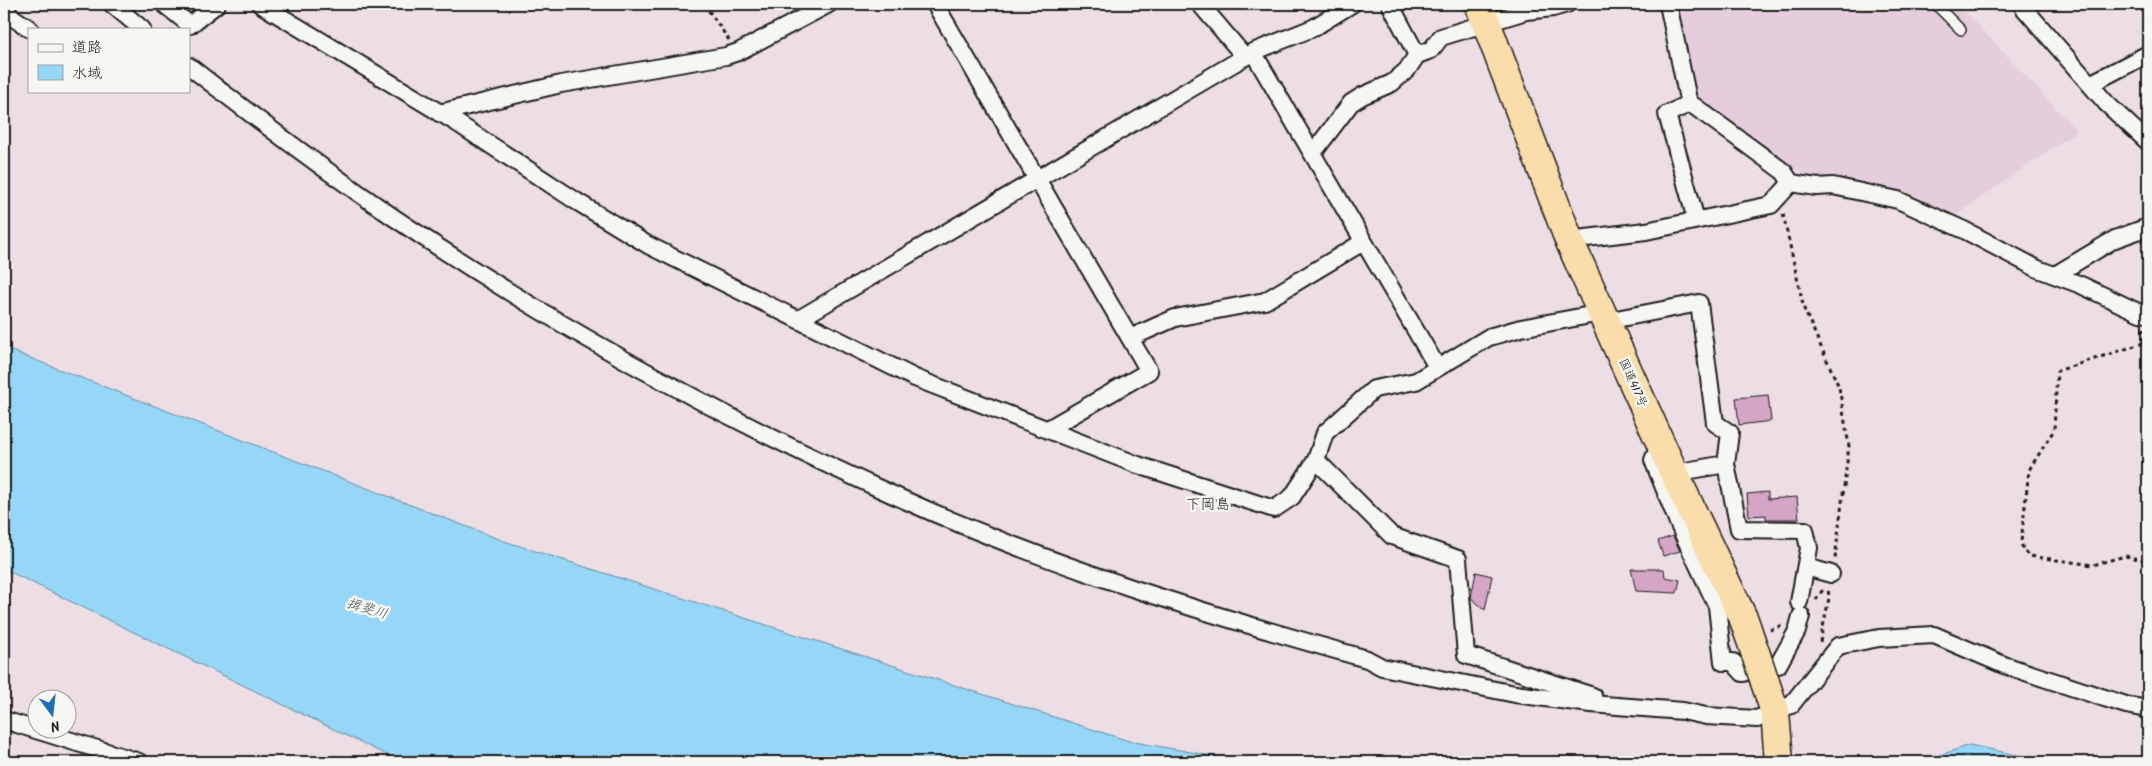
<svg xmlns="http://www.w3.org/2000/svg" width="2152" height="766" viewBox="0 0 2152 766" font-family="Kalam,'Klee One',sans-serif">
<style>
.built{fill:#e5cddb}
.water{fill:#96d7f8;stroke:#658ca0}
.lines{fill:none;stroke-linecap:round;stroke-linejoin:round}
.stream{stroke:#658ca0;stroke-width:5}
.building{fill:#d4a5c5;stroke:#1c1c1c}
.lane-casing{stroke:#1c1c1c;stroke-width:12}
.street-casing{stroke:#1c1c1c;stroke-width:20}
.highway-casing{stroke:#1c1c1c;stroke-width:31}
.path{stroke:#1c1c1c;stroke-width:3;stroke-dasharray:4 4;stroke-linecap:butt}
.lane{stroke:#f6f6f2;stroke-width:9}
.street{stroke:#f6f6f2;stroke-width:16}
.highway{stroke:#f9ddab;stroke-width:28}
.highway-bridge-casing{stroke:#1c1c1c;stroke-width:31;stroke-linecap:butt}
.highway-bridge{stroke:#f9ddab;stroke-width:28}
.labels{text-anchor:middle;dominant-baseline:central;stroke-width:5;stroke-linejoin:round;paint-order:stroke}
.street-label{font-size:12px;fill:#1c1c1c;stroke:#f6f6f2}
.water-label{font-size:14px;font-style:italic;fill:#41545e;stroke:#f6f6f2}
.quarter-label{font-size:15px;fill:#1c1c1c;stroke:#f6f6f2}
</style>
<rect width="100%" height="100%" fill="#ecdee4"/>
<filter id="ink" filterUnits="userSpaceOnUse"><feTurbulence type="fractalNoise" baseFrequency=".02" numOctaves="2"/><feDisplacementMap in="SourceGraphic" scale="10" xChannelSelector="R" yChannelSelector="G"/><feConvolveMatrix kernelMatrix="1 2 1 2 8 2 1 2 1" color-interpolation-filters="sRGB"/></filter>
<g filter="url(#ink)">
<polygon class="built" points="1673,4 1958,4 2077,131 1953,217 1818,180 1771,158 1691,96"/>
<g class="water">
<polygon points="4,348 504,541 1129,741 1247,762 401,762 4,569"/>
<polygon points="1970,745 2049,762 1919,762"/>
</g>
<g class="lines">
<polyline class="stream" points="185,4 201,14"/>
</g>
<g class="building">
<polygon points="1768,395 1771,421 1739,425 1736,398"/>
<polygon points="1768,492 1768,499 1797,497 1799,519 1766,519 1766,515 1749,516 1747,494"/>
<polygon points="1673,536 1680,551 1663,556 1658,541"/>
<polygon points="1631,569 1664,569 1665,577 1680,580 1677,593 1636,591"/>
<polygon points="1476,572 1492,576 1485,610 1471,598"/>
</g>
<g class="lines">
<defs>
<polyline id="lane" points="1935,4 1961,30"/>
<g id="street">
<polyline points="8,4 6,13 30,29"/>
<polyline points="112,4 142,29"/>
<polyline points="164,4 190,25 217,4"/>
<polyline points="260,4 457,123 576,201 648,245 915,378 1138,465 1274,509 1292,497 1316,460 1325,433 1374,389 1416,381 1489,337 1521,328 1601,313"/>
<polyline points="935,4 1149,371 1048,429"/>
<polyline points="1200,4 1245,57"/>
<polyline points="1390,4 1417,55 1431,50 1441,37 1526,11 1553,8 1567,4"/>
<polyline points="1668,4 1689,104 1694,106 1784,172 1791,183"/>
<polyline points="2023,4 2023,7 2107,104 2148,142"/>
<polyline points="1253,52 1437,367"/>
<path d="M189 66C255 118 323 169 393 217 553 325 723 419 900 498 1050 566 1209 615 1367 659L1382 667 1515 694 1591 704 1683 711 1706 716 1757 719 1791 705 1838 646 1879 638 1934 635 2004 665 2126 705 2148 709"/>
<polyline points="2090,84 2148,54"/>
<polyline points="1689,104 1667,114 1696,220"/>
<polyline points="439,113 561,84 726,56 738,52 829,4"/>
<polyline points="1313,153 1351,103 1362,96 1392,83 1407,70 1417,55"/>
<polyline points="1569,240 1646,231 1771,205 1791,183 1817,187 1833,186 1898,200 1964,230 2038,269 2081,285 2140,313 2148,314"/>
<polyline points="2055,275 2115,239 2148,227"/>
<polyline points="799,319 1253,52 1313,28 1352,4"/>
<polyline points="1606,321 1699,303 1715,423 1730,433 1726,464 1674,473"/>
<polyline points="1130,338 1175,318 1265,301 1363,242"/>
<polyline points="1660,443 1653,460 1679,525 1717,606 1723,662 1733,662 1743,673 1778,665 1797,631 1801,616"/>
<polyline points="1316,460 1392,536 1458,559 1466,655 1593,696"/>
<polyline points="1726,464 1739,529 1805,530 1809,548 1799,602"/>
<polyline points="1806,567 1831,574"/>
<polyline points="4,720 139,762"/>
</g>
<g id="highway">
<polyline points="1479,4 1569,240 1674,473 1744,620 1756,655"/>
<polyline points="1765,682 1775,712 1779,762"/>
</g>
</defs>
<use href="#lane" class="lane-casing"/>
<use href="#street" class="street-casing"/>
<use href="#highway" class="highway-casing"/>
<g class="path">
<polyline points="704,4 729,40"/>
<polyline points="1783,214 1804,309 1839,387 1849,446 1835,559"/>
<polyline points="2143,328 2144,343 2057,371 2054,430 2029,470 2021,542 2023,550 2029,556 2093,565 2125,556 2148,561"/>
<polyline points="1816,600 1824,588"/>
<polyline points="1770,630 1783,625"/>
<polyline points="1820,642 1829,598 1828,589"/>
</g>
<use href="#lane" class="lane"/>
<use href="#street" class="street"/>
<use href="#highway" class="highway"/>
<defs>
<polyline id="highway-bridge" points="1756,655 1765,682"/>
</defs>
<use href="#highway-bridge" class="highway-bridge-casing"/>
<use href="#highway-bridge" class="highway-bridge"/>
</g>
</g>
<g class="labels">
<g class="street-label">
<text transform="translate(1633 383) rotate(66)">国道417号</text>
</g>
<g class="water-label">
<text transform="translate(367 609) rotate(17)">揖斐川</text>
</g>
<g class="quarter-label">
<text x="1208" y="505">下岡島</text>
</g>
</g>
<rect width="2152" height="766" fill="none" stroke="#f6f6f2" stroke-width="20"/>
<rect x="10" y="10" width="2132" height="746" fill="none" stroke="#1c1c1c" stroke-width="2" filter="url(#ink)"/>
<rect x="28" y="28" width="162" height="65" fill="#f6f6f2" stroke="#9f9f9c"/>
<rect x="38" y="44" width="25" height="8" fill="#f6f6f2" stroke="#9f9f9c"/>
<text x="72" y="52" font-size="15" fill="#1c1c1c">道路</text>
<rect x="38" y="65" width="25" height="15" fill="#96d7f8" stroke="#9f9f9c"/>
<text x="72" y="78" font-size="15" fill="#1c1c1c">水域</text>
<g transform="translate(52 714) rotate(165)"><circle r="24" fill="#f6f6f2" stroke="#9f9f9c"/>
<path d="M0-4L9 19L0 12L-9 19Z" fill="#1f6fb2"/>
<text y="-8" font-size="14" font-weight="bold" text-anchor="middle" fill="#1c1c1c">N</text>
</g>
</svg>
